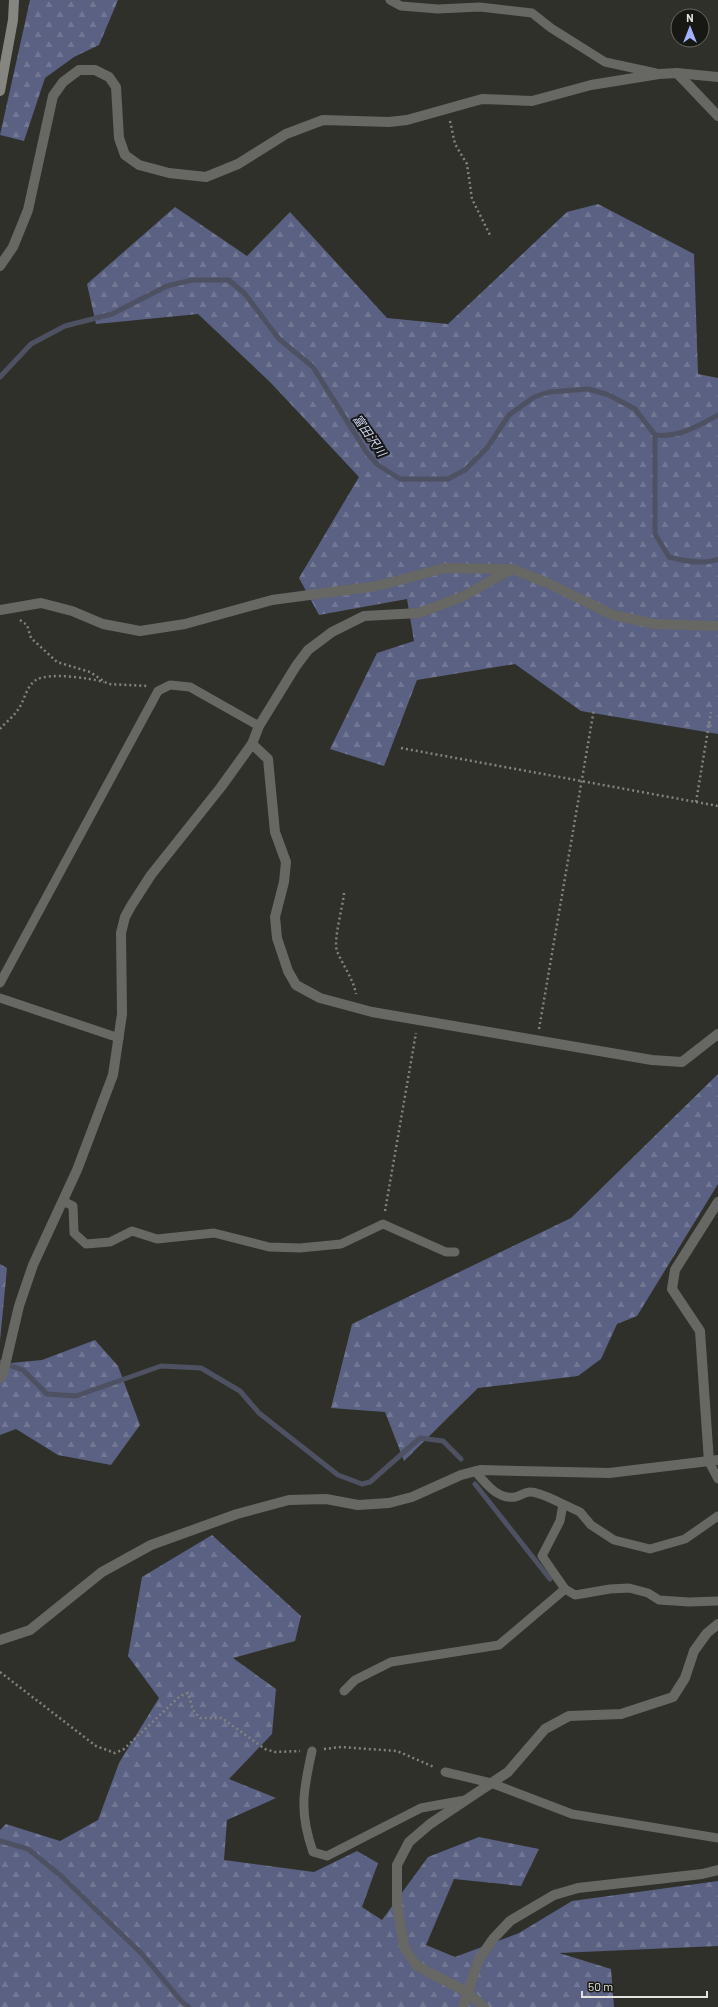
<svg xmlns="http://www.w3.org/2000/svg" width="718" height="2007" viewBox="0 0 718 2007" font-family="Barlow,'Noto Sans JP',sans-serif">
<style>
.forest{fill:url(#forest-firs)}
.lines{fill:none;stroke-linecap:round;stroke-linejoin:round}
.stream{stroke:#4e5162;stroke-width:5}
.path{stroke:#83837e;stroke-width:2.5;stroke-dasharray:2 3;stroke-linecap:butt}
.service{stroke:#676764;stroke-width:9}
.minor{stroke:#676764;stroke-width:10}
.tertiary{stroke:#676764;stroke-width:10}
.secondary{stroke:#868681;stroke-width:10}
.labels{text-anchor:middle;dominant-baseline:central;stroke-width:4;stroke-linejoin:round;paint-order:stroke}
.water-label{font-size:12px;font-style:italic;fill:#d0d9fd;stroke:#171714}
</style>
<defs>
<pattern id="forest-firs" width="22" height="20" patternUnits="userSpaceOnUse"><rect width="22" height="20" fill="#5a6182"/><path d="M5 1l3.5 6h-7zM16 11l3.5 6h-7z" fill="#727893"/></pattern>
</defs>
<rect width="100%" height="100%" fill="#2f3029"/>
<g class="forest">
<polygon points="30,0 118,0 99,45 74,57 45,78 24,141 0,135"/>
<polygon points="598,204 694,254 698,374 718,378 718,734 581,711 515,664 417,680 384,766 330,749 377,653 414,641 407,599 319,615 299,578 359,477 270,382 198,314 96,324 87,284 175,207 247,256 290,212 387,318 448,324 567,212"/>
<polygon points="718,1074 718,1184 637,1316 617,1324 601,1359 578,1376 478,1388 404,1461 385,1412 331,1408 352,1324 571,1218"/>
<polygon points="0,1264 7,1268 0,1341"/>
<polygon points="95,1340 118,1366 140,1425 111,1465 58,1455 16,1429 0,1435 0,1364 42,1360"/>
<polygon points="212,1535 301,1616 295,1641 233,1658 276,1689 272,1734 229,1779 276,1798 227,1820 224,1860 314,1872 357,1851 378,1863 362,1907 382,1920 428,1857 479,1837 539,1849 521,1886 454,1879 426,1945 455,1957 519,1933 572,1901 718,1881 718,1946 559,1953 611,1969 614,2007 0,2007 0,1830 6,1824 60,1841 98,1820 119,1763 159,1698 128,1656 142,1577"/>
</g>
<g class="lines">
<g class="stream">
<path d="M0 377 31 344 65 326 112 314 167 286 192 280H229L245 294 279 339 313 367 367 453 378 465 400 479H448L465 470 487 448 509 415 534 397 549 392 588 389 609 395 635 409 655 435V534L669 557C684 561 703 565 718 559"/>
<path d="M655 435C679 438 698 426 718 415"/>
<polyline points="0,1362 23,1370 47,1394 76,1396 161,1366 201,1368 240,1391 259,1413 338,1475 362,1484 370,1482 420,1438 443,1441 461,1459"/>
<polyline points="475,1484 550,1579"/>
<polyline points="0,1841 28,1849 60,1875 142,1954 183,2003 189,2007"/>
</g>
<g class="path">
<polyline points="450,121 455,144 467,164 472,199 490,235"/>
<polyline points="20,620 27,625 31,638 57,662 90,672 108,684 148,686"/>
<path d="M0 729C5 723 12 718 17 711 24 703 26 686 36 680 49 672 89 678 104 682"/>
<polyline points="401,748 718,806"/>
<polyline points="696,802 711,712"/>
<path d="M344 893C343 907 333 940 337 951 343 966 353 978 356 994"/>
<polyline points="539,1029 594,709"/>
<polyline points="385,1211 416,1033"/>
<polyline points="0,1672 96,1746 115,1753 124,1749 180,1696 188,1693 193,1710 200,1718 222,1718 265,1749 275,1752 300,1751"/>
<polyline points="324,1749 341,1747 397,1751 434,1767"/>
</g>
<g class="service">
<polyline points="390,0 401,6 438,9 480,7 532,13 551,28 605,62 656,73"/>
<polyline points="0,983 158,691 170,685 190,687 259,726"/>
<polyline points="0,998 119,1038"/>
<polyline points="63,1201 73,1206 74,1233 86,1244 110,1242 132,1231 157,1239 214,1233 269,1247 300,1248 341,1244 383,1224 446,1252 455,1252"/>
<polyline points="709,1462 718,1479"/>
<path d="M475 1471C485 1483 498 1500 515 1497 520 1496 525 1492 530 1492 540 1492 554 1500 563 1504L560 1521 542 1556 565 1589 575 1595 610 1589 629 1588 648 1593 659 1600 689 1602 718 1601"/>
<polyline points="563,1504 580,1512 591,1525 614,1540 650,1549 685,1539 718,1516"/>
<polyline points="344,1691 355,1680 391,1662 499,1645 565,1589"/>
<path d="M312 1751C303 1791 299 1812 313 1852L327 1856 421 1808 465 1800"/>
<polyline points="445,1772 491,1783 572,1814 718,1838"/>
</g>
<g class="minor">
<polyline points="677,73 718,116"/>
<polyline points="0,266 13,247 28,210 53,96 63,82 79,70 95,70 109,77 116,87 119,138 125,155 139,165 169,173 206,177 238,164 286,134 323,120 389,122 407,120 482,99 532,101 591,85 659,74 677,73 718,77"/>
<polyline points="0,610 41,603 72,611 103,624 140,631 185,624 272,600 377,586 445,568 512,569 548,583 613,615 655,624 718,626"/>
<polyline points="252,744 268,759 275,832 286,862 284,882 275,917 277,938 288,971 296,985 320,998 372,1012 652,1060 682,1062 718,1034"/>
<polyline points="0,1378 3,1374 19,1306 33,1265 77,1170 113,1075 122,1014 121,933 125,917 131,906 151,875 221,787 252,744 259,726 296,666 308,650 332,632 364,616 419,613 462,597 512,569"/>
<polyline points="709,1462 700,1331 672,1289 675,1270 718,1202"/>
<polyline points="0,1640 30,1630 102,1572 151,1545 237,1514 289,1500 326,1499 358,1505 389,1503 412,1497 461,1475 480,1470 609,1473 718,1460"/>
<polyline points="484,2007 467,1992 417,1966 404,1947 397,1905 397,1865 409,1842 430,1824 508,1772 545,1729 569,1716 621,1714 673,1697 685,1678 694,1651 707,1633 718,1624"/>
</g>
<polyline class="tertiary" points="463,2007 479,1959 493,1939 510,1921 554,1895 578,1888 702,1874 718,1870"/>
<polyline class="secondary" points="0,91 13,20 14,0"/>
</g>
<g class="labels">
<g class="water-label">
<text transform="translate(370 435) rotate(55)">富田沢川</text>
</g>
</g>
<g transform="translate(690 28)"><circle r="19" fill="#171714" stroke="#696965"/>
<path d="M0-3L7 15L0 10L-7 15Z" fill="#a2b2fd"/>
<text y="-6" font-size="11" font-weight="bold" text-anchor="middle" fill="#e3e3df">N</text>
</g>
<path d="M582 1991v6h125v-6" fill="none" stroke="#e3e3df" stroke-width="2"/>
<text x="588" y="1991" font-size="12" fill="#e3e3df" stroke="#171714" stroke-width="3" paint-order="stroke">50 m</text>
</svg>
